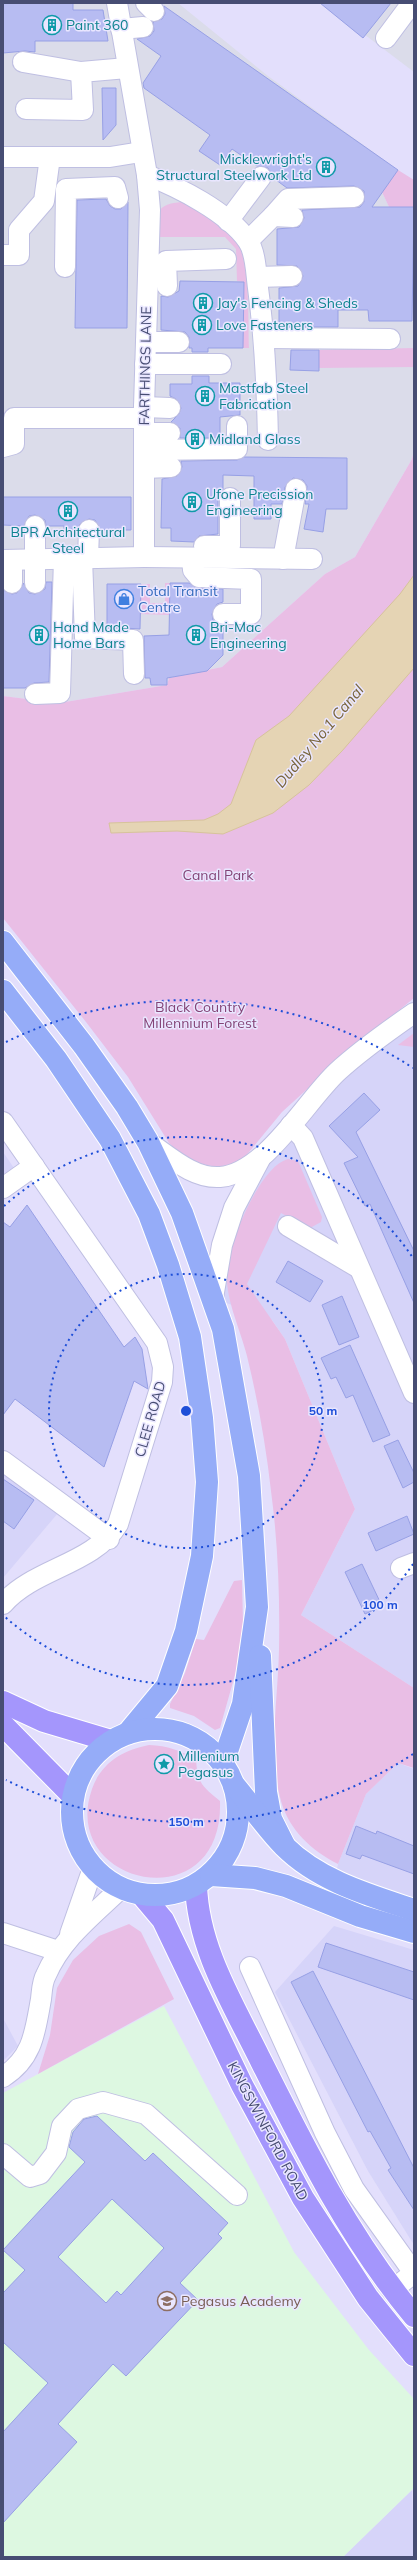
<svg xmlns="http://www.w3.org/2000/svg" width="417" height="2560" viewBox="0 0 417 2560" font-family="Mulish,sans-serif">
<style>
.residential{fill:#d6d4f9}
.industrial{fill:#dbdcea}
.education{fill:#ddf8e1}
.green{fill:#e9bee5}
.water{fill:#e5d4b4;stroke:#d7c39b}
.building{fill:#b7bcf2;stroke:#97a0e5;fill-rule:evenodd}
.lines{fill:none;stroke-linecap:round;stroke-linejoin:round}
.minor-casing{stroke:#bfbfe2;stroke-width:22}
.major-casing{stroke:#fff;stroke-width:24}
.highway-casing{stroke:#fff;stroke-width:24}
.minor{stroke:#fff;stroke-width:20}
.major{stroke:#a496fc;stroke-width:22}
.highway{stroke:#95acf8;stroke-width:22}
.ring{fill:none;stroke:#1d4ed8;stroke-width:2;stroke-dasharray:2 4}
.labels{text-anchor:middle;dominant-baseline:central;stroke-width:3;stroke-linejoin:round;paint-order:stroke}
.culture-label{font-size:14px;fill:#0d838f;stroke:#e9e6ff;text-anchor:start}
.street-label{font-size:14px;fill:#474d73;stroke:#e9e6ff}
.shop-label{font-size:14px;fill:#366cbe;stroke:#e9e6ff;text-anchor:start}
.park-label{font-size:14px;fill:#844477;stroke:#e9e6ff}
.education-label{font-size:14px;fill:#785e54;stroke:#e9e6ff;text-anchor:start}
.water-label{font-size:15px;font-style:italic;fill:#79653b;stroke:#e9e6ff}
.centre{fill:#1d4ed8;stroke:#e9e6ff;stroke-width:2}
.ring-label{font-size:12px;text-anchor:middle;font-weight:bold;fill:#1d4ed8;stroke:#e9e6ff;stroke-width:3;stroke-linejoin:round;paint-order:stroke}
</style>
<rect width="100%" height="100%" fill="#e3dffc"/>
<g class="residential">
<polygon points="414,1013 414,1688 301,1615 355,1509 285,1339 272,1320 213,1298 261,1157"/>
<polygon points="3,1152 16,1171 3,1181"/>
<polygon points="3,1474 58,1513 3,1578"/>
<polygon points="398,1763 414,1769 414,1920 332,1894 338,1864 366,1794"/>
<polygon points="334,1926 414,1950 414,2245 368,2171 275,1992"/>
<polygon points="3,2018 18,2046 3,2061"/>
<polygon points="412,2490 414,2557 343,2557"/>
</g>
<g class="industrial">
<polygon points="3,3 178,3 268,76 398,170 382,192 389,207 414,207 414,451 412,459 355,557 325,574 222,667 169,678 167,685 59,703 3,696"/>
<polygon points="323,3 414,3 414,72"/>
</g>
<polygon class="education" points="164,2006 294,2252 369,2350 414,2399 414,2488 343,2557 3,2557 3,2093"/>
<g class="green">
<polygon points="398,170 414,180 414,207 389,207 382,192"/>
<path d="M182 202C203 212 224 225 238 244 250 263 248 324 249 348H243L244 282 237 281 236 249 225 237H156C156 214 155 204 182 202Z"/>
<polygon points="414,348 414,367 319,368 319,350"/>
<polygon points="414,451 414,998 348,1052 282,1112 245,1157 232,1164 217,1167 196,1163 183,1156 169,1143 128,1077 86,1022 3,918 3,696 59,703 167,685 169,678 222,667 325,574 355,557 412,459"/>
<polygon points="165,583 170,583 169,615 141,614 141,584 150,584 150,603 165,603"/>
<polygon points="414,1033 414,1047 398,1045"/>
<path d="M288 1159 298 1161 322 1217 321 1222 310 1228 281 1213 247 1284 285 1339 355 1509 301 1615 414 1688V1768L398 1763 366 1794 338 1864C312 1851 289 1830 281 1801 268 1753 278 1699 279 1650 280 1597 278 1543 271 1491 266 1446 258 1401 247 1356 240 1328 224 1297 227 1268 230 1241 260 1166 288 1159Z"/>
<polygon points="242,1580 243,1623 240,1657 220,1728 215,1730 194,1716 170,1708 170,1704 185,1673 196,1639 204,1640 234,1581"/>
<path d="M149 1745C168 1746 180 1750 196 1760 198 1784 202 1786 220 1801 224 1922 58 1886 92 1789 101 1763 123 1750 149 1745Z"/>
<polygon points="129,1924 141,1932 174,1999 38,2074 50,2035 57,1988 73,1960 99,1936"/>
</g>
<polygon class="water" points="414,575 414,668 342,751 309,785 273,813 223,834 177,831 111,833 109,823 204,820 218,814 231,804 256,740 289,716 400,594"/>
<g class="building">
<polygon points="3,3 73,3 73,10 103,10 108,41 35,41 35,52 25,51 3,53"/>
<polygon points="320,3 391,3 363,38"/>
<polygon points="164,6 398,170 372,207 414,207 412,321 369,321 368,310 338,310 338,327 279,327 279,288 298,286 303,276 297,266 277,265 277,229 299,227 304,218 302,210 360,207 364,202 364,191 354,186 287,188 272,177 268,168 257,166 232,149 220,165 199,151 210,135 144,88 143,83 161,56 137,39 150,36 154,31 153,22 162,19 165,14"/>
<polygon points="102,88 116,88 116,125 103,140"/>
<polygon points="106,199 110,206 115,209 121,209 128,202 127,328 75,328 77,200"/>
<polygon points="180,281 244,282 243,348 208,348 208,352 192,352 192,348 189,348 189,337 185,332 161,330 161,296 168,297 179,291"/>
<polygon points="291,350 319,350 319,371 290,370"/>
<polygon points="192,376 209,376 209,383 240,383 240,415 220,417 220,438 180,438 180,428 171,422 179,414 181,408 176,399 170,396 170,384 192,384"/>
<polygon points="244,457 347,458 347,509 326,509 323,532 304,529 309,504 305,504 307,486 303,480 293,478 285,487 282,504 271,504 271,519 254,519 254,476 223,475 223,489 218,498 218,534 199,536 194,542 171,541 171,528 161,528 162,479 177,476 182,467 181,461 237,460"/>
<polygon points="3,497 131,497 131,530 100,530 95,520 89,519 80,524 78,529 64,529 64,526 46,526 45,520 35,515 29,516 24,526 3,525"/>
<polygon points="46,582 52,582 49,682 34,683 25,688 3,688 3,590 12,594 17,593 24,583 29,593 35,594 45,589"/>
<polygon points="170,583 189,583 199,588 223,589 223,602 217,604 212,614 213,620 223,626 223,655 207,671 167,678 167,685 151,685 150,678 145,678 144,636 169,635"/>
<polygon points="107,584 141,584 140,629 107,627"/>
<polygon points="364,1093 380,1110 356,1132 414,1251 414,1303 370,1204 365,1206 344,1163 358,1157 329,1126"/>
<polygon points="27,1205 124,1347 135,1337 142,1349 148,1389 134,1381 104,1467 15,1399 3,1415 3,1222 10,1227"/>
<polygon points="288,1261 323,1281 310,1302 276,1282"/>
<polygon points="342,1296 359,1337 339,1345 322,1305"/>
<polygon points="350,1345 390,1435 373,1442 353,1395 346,1398 336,1377 331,1379 321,1358"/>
<polygon points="398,1440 414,1473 414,1482 403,1488 384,1446"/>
<polygon points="3,1479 34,1500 14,1529 3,1521"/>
<polygon points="407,1516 414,1534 376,1551 368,1533"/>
<polygon points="362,1564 382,1606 365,1614 345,1572"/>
<polygon points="356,1826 376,1834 377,1831 414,1846 414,1874 362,1855 360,1859 346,1854"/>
<polygon points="326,1943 414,1972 414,2000 318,1967"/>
<polygon points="313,1971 414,2168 414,2210 388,2170 391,2168 370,2131 368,2132 291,1982"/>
<path d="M97 2116 145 2161 153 2153 228 2223 218 2234 222 2238 180 2283 198 2300 126 2376 113 2364 58 2424 77 2442 3 2523V2432L48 2383 3 2342V2293L25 2270 3 2250 85 2162 69 2147 73 2132 84 2119ZM112 2199 164 2248 121 2295 117 2291 106 2303 58 2257Z"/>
</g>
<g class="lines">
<defs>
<g id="minor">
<polyline points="146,3 154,11"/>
<polyline points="121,29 143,27"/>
<polyline points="386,38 412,3"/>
<polyline points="23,62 81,72"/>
<polyline points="26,109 83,110 81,72 127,68"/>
<polyline points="3,157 110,157 141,152"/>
<path d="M147 175C178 187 228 212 248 241 256 253 256 273 258 288 265 339 267 389 268 440"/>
<polyline points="273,216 288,199 354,197"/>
<polyline points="228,221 261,177"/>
<polyline points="248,241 273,216 293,217"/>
<polyline points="3,255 19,255 19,230 44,201 50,157"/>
<polyline points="65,267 66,189 115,187 118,198"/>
<polyline points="257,277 292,276"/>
<polyline points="167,286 166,261 226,259"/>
<polyline points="264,338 390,339"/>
<polyline points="146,342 179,342"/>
<polyline points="145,364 221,364"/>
<polyline points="144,407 170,408"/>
<polyline points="144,433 170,433"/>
<polyline points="3,447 14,444 14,418 144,418"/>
<polyline points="144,450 237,449 237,426"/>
<polyline points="144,468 171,467"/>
<polyline points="35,526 35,583"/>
<polyline points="204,546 230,546 230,498"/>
<polyline points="144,557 312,559"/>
<polyline points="82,558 85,638 133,640 134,674"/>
<polyline points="88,558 89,530"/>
<polyline points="192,559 193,570 199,577 251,579 251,614 223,614"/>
<polyline points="283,559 296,489"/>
<polyline points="3,560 144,557 144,407 150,210 147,175 117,3"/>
<polyline points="12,560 12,583"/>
<polyline points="35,694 60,693 64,558"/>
<path d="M3 1122 157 1343 163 1367 162 1382 118 1524C93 1565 34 1568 3 1604"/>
<polyline points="291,1125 303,1138 414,1393"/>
<path d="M148 1142C169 1156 193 1179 220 1177 265 1174 306 1101 337 1072 361 1050 388 1031 414 1013"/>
<polyline points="3,1188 34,1166"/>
<polyline points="288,1226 359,1268"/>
<polyline points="213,1298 222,1245 234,1208 260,1159"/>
<polyline points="3,1461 109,1539"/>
<polyline points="401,1568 414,1563"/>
<polyline points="3,1933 58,1951"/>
<polyline points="70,1934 93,1868"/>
<polyline points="250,1967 325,2133 354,2189 414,2273 392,2290"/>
<path d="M3 2077C33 2058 35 2032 41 1999 42 1991 42 1982 46 1975 62 1938 93 1915 121 1888"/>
<polyline points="3,2154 30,2177 40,2174 56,2153 62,2126 78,2109 103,2102 146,2114 237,2195"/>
</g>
<g id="major">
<polyline points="3,1702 44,1721 111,1741"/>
<polyline points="3,1725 73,1796"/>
<path d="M196 1885C198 1948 232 2002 259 2057 304 2147 349 2238 414 2316"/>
<polyline points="142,1895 163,1920 242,2085 303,2198 368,2298 414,2355"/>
</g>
<g id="highway">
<polyline points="3,942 84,1046 127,1107 148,1142 182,1213 223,1329 249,1476 257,1607 243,1704 223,1763"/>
<polyline points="3,991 56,1059 110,1139 149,1214 168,1265 190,1337 202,1418 207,1482 202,1556 186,1631 167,1686 128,1733"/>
<polyline points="260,1656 266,1792 271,1819 284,1845"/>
<circle cx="155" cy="1812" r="83"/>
<path d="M234 1785C251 1805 266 1828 284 1846 319 1881 369 1895 414 1910"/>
<polyline points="211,1875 255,1878 286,1886 360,1916 414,1932"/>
</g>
</defs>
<use href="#minor" class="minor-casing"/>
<use href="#major" class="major-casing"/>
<use href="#highway" class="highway-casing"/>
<use href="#minor" class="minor"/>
<use href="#major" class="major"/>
<use href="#highway" class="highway"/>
</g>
<g class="ring">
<circle cx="186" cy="1411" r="137"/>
<path d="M413 1564A274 274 0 0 1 4 1616M4 1206A274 274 0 0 1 413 1258"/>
<path d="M413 1754A411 411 0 0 1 6 1780M6 1042A411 411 0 0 1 413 1068"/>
</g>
<defs>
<symbol id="building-ring" viewBox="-11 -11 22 22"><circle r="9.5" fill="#e9e6ff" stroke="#0f9aa8" stroke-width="1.5"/><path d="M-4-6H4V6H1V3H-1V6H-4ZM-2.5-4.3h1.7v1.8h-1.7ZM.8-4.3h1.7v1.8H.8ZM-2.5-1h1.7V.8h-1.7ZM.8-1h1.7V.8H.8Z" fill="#0f9aa8"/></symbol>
<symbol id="shop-ring" viewBox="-11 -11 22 22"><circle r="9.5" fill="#e9e6ff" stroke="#3f7fe0" stroke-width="1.5"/><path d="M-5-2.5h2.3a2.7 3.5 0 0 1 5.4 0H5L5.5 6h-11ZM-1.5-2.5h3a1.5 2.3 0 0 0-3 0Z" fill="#3f7fe0"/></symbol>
<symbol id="sight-ring" viewBox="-11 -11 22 22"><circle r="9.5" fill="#e9e6ff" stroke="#0f9aa8" stroke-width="1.5"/><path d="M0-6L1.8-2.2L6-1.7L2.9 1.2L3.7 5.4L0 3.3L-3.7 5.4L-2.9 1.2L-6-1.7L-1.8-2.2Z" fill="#0f9aa8"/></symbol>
<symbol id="school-ring" viewBox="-11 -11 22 22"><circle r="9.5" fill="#e9e6ff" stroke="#8d6e63" stroke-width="1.5"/><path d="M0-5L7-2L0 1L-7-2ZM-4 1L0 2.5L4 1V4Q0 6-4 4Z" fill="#8d6e63"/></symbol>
</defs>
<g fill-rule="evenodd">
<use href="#building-ring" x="41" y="14" width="22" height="22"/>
<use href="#building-ring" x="315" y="156" width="22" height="22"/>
<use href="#building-ring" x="192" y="292" width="22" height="22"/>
<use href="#building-ring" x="191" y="314" width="22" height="22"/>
<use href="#building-ring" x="194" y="385" width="22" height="22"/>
<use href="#building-ring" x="184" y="428" width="22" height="22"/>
<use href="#building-ring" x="181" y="491" width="22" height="22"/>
<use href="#building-ring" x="57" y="500" width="22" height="22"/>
<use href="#shop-ring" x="113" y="588" width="22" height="22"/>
<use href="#building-ring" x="28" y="624" width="22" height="22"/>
<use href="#building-ring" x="185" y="624" width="22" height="22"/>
<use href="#sight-ring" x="153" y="1753" width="22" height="22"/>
<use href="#school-ring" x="156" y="2290" width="22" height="22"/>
</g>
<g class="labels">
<g class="culture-label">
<text x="66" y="25">Paint 360</text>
<text x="312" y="159" text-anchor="end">Micklewright's<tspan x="312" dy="16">Structural Steelwork Ltd</tspan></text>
<text x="217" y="303">Jay's Fencing &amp; Sheds</text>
<text x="216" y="325">Love Fasteners</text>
<text x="219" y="388">Mastfab Steel<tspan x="219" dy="16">Fabrication</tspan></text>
<text x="209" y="439">Midland Glass</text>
<text x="206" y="494">Ufone Precission<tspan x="206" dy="16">Engineering</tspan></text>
<text x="68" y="532" text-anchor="middle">BPR Architectural<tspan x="68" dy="16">Steel</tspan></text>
<text x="53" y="627">Hand Made<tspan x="53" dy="16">Home Bars</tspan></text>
<text x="210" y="627">Bri-Mac<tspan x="210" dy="16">Engineering</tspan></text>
<text x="178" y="1756">Millenium<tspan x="178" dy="16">Pegasus</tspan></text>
</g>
<g class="street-label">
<text transform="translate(145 366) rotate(-89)">FARTHINGS LANE</text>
<text transform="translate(150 1419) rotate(-74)">CLEE ROAD</text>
<text transform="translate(268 2131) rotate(62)">KINGSWINFORD ROAD</text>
</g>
<g class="shop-label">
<text x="138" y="591">Total Transit<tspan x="138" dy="16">Centre</tspan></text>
</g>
<g class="park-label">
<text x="218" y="875">Canal Park</text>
<text x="200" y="1007">Black Country<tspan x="200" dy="16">Millennium Forest</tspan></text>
</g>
<g class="education-label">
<text x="181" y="2301">Pegasus Academy</text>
</g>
<g class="water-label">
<text transform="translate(319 736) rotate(-50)">Dudley No.1 Canal</text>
</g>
</g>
<circle cx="186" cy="1411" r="6" class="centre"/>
<g class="ring-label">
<text x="323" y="1415">50 m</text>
<text x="380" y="1609">100 m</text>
<text x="186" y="1826">150 m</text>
</g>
<rect width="417" height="2560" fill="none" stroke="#474d73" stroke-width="8"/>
</svg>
